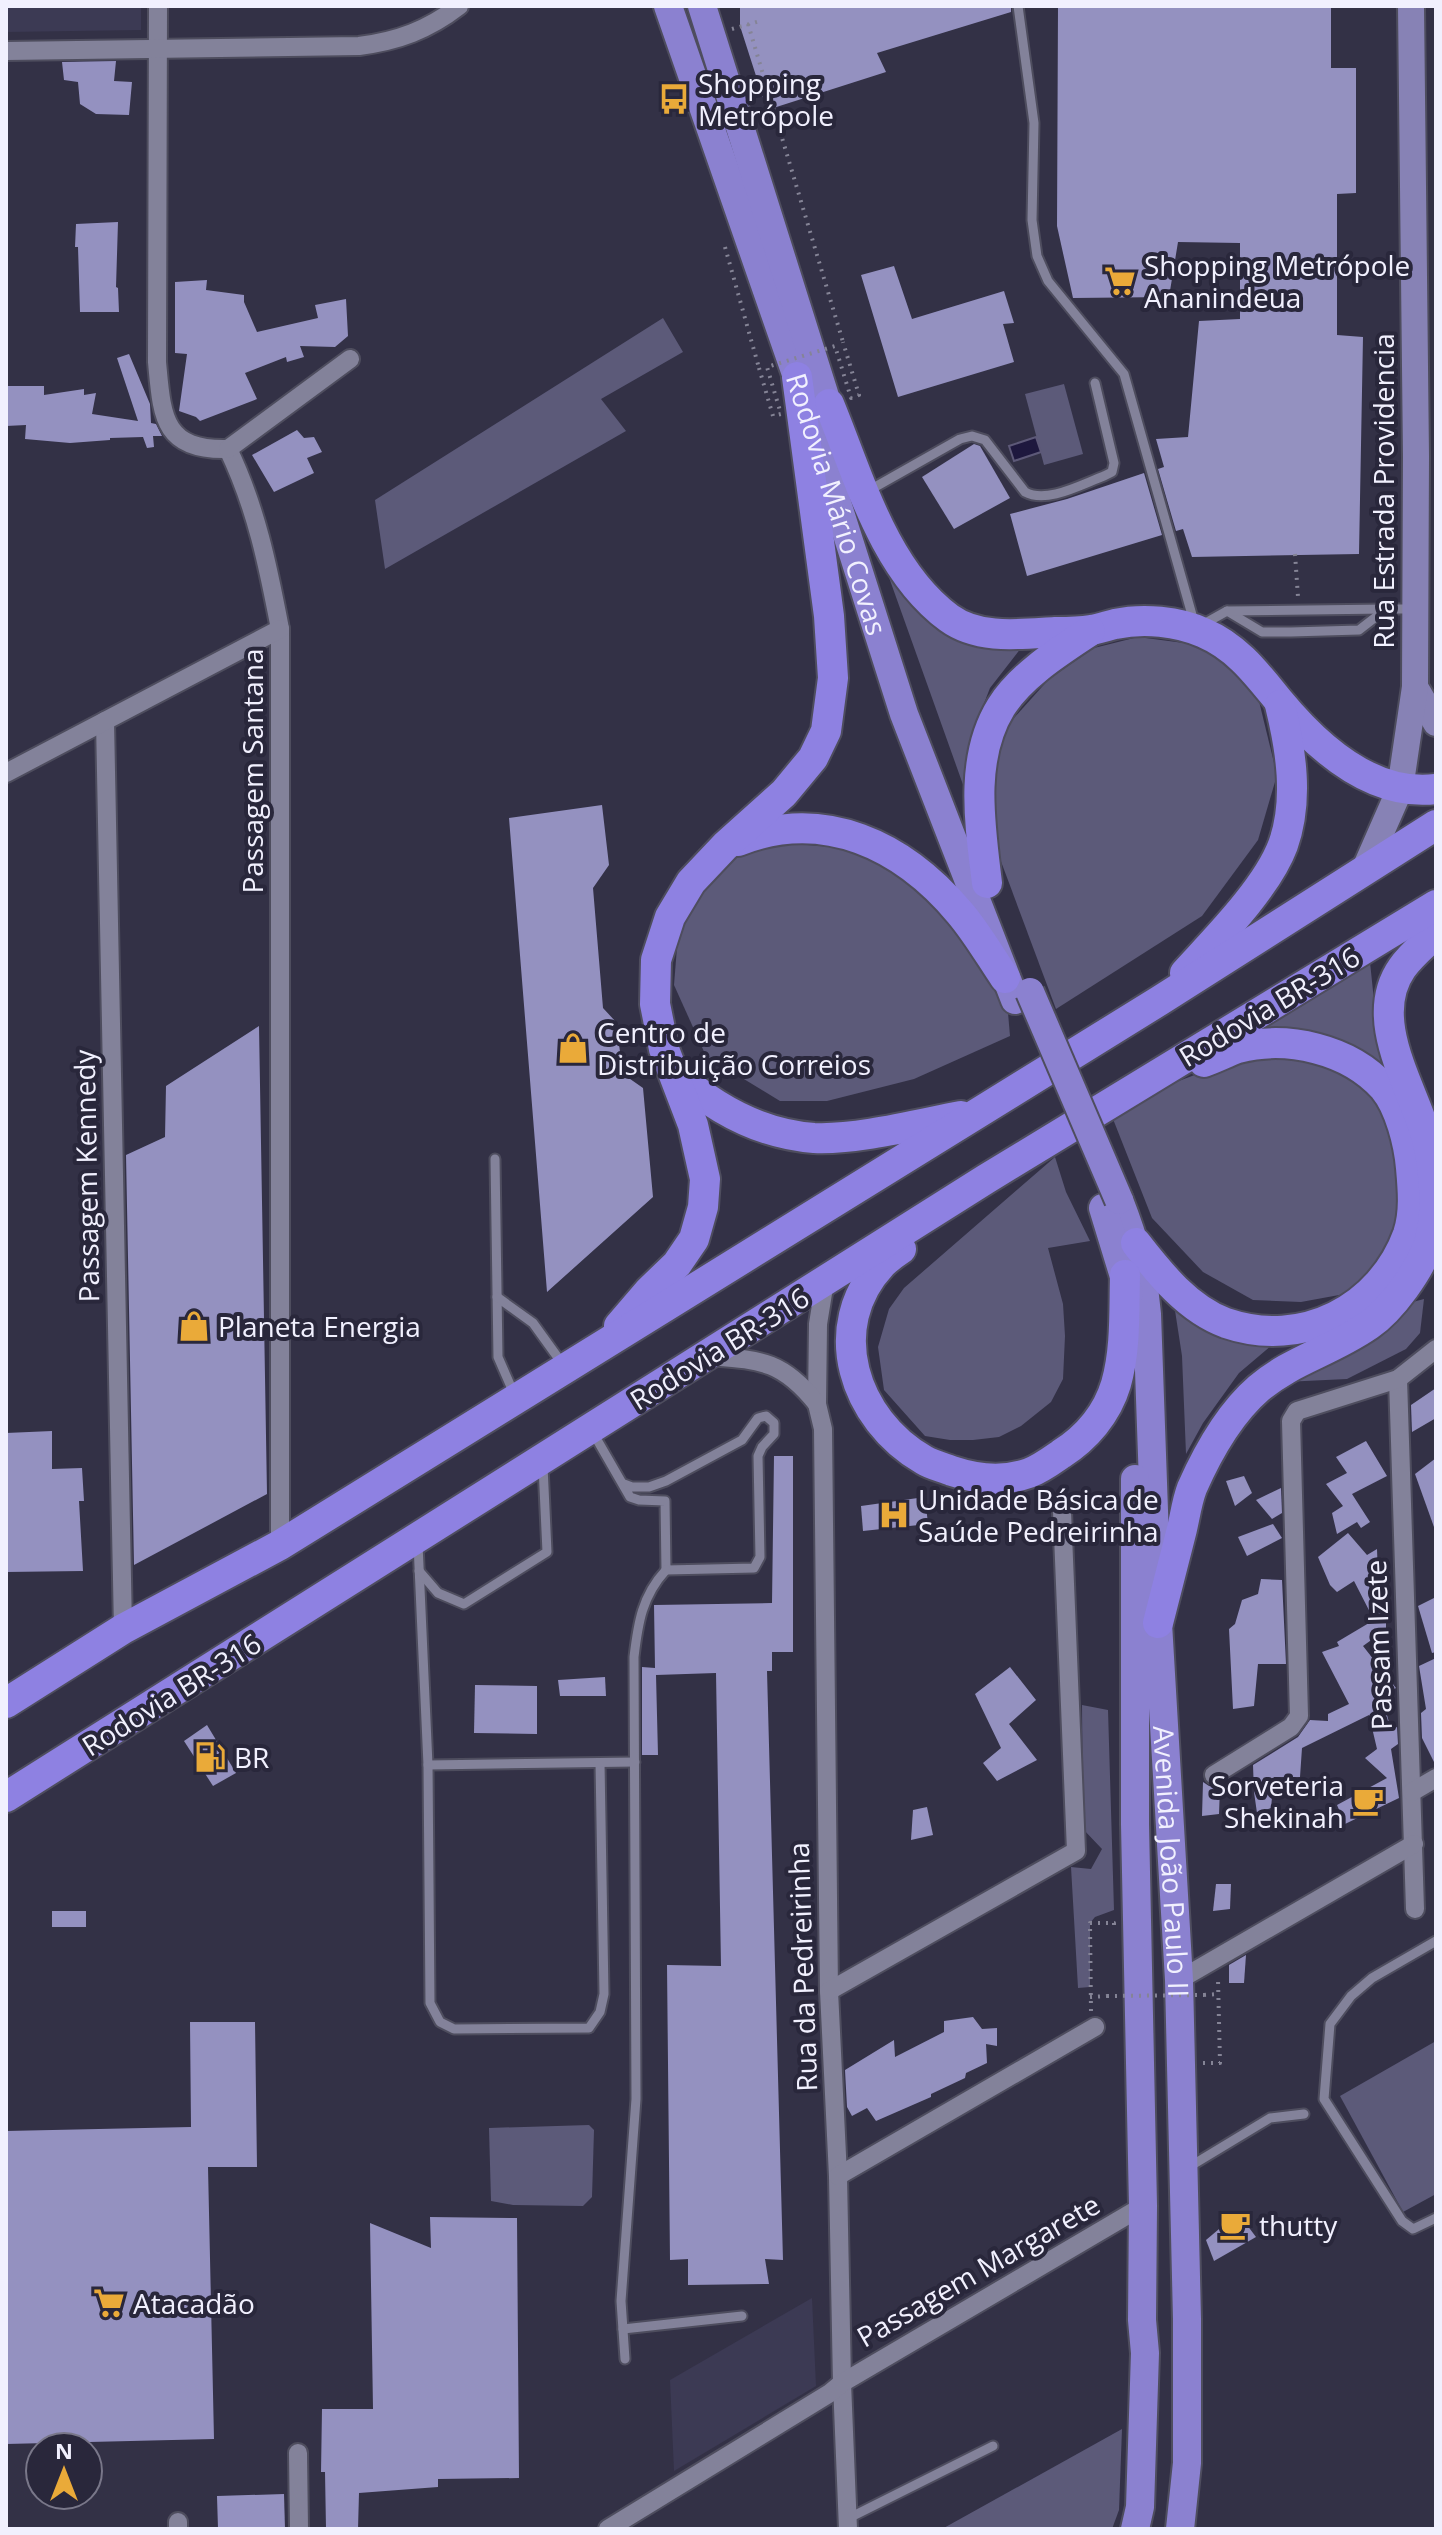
<svg xmlns="http://www.w3.org/2000/svg" width="1442" height="2535" viewBox="0 0 1442 2535" font-family="'Open Sans',sans-serif">
<style>
.built{fill:#3c3a54}
.green{fill:#5c5a79}
.water{fill:#1e183e;stroke:#5d5978;stroke-width:2}
.building{fill:#9491c0}
.lines{fill:none;stroke-linecap:round;stroke-linejoin:round}
.service-casing{stroke:#4e4d5e;stroke-width:13}
.minor-casing{stroke:#4e4d5e;stroke-width:22}
.secondary-casing{stroke:#4e4d5e;stroke-width:30}
.primary-casing{stroke:#4e4d5e;stroke-width:32}
.trunk-casing{stroke:#4e4d5e;stroke-width:34}
.path{stroke:#858496;stroke-width:4;stroke-dasharray:2 6;stroke-linecap:butt}
.service{stroke:#83829a;stroke-width:9}
.minor{stroke:#83829a;stroke-width:18}
.secondary{stroke:#8782b5;stroke-width:26}
.primary{stroke:#8b81d0;stroke-width:28}
.trunk{stroke:#8e81e2;stroke-width:30}
.primary-bridge-casing{stroke:#4e4d5e;stroke-width:32;stroke-linecap:butt}
.path-bridge{stroke:#858496;stroke-width:4;stroke-dasharray:2 6;stroke-linecap:butt}
.primary-bridge{stroke:#8b81d0;stroke-width:28}
.labels{text-anchor:middle;dominant-baseline:central;stroke-width:8;stroke-linejoin:round;paint-order:stroke}
.poi-label{font-size:28px;fill:#f1f0fe;stroke:#29273b;text-anchor:start}
.street-label{font-size:28px;fill:#f1f0fe;stroke:#29273b}
</style>
<rect width="100%" height="100%" fill="#333146"/>
<g class="built">
<polygon points="6,6 141,6 141,30 6,32"/>
<polygon points="812,2298 816,2386 674,2471 670,2380"/>
</g>
<g class="green">
<polygon points="663,318 683,352 601,399 626,431 385,569 375,500"/>
<polygon points="1064,384 1083,454 1044,465 1025,394"/>
<polygon points="881,555 949,625 1025,643 990,688 969,742 966,793"/>
<polygon points="1138,637 1207,646 1257,693 1277,775 1258,840 1202,916 1056,1009 996,848 996,738 1049,679 1094,648"/>
<polygon points="769,842 859,849 912,883 1005,978 1010,1036 914,1079 827,1101 780,1101 706,1056 674,985 678,935 705,867"/>
<polygon points="1370,962 1376,1020 1391,1089 1258,1031"/>
<polygon points="1319,1058 1354,1079 1384,1107 1404,1169 1393,1268 1350,1293 1301,1302 1253,1300 1203,1272 1152,1218 1113,1119 1147,1093 1237,1059"/>
<polygon points="1055,1157 1066,1192 1090,1241 1048,1248 1063,1304 1065,1336 1063,1379 1051,1402 1021,1426 999,1437 973,1440 950,1440 925,1436 884,1390 878,1347 889,1309 904,1288"/>
<polygon points="1424,1299 1420,1333 1406,1349 1347,1379 1284,1382 1409,1303"/>
<polygon points="1174,1304 1278,1340 1239,1373 1203,1423 1186,1454 1182,1356"/>
<polygon points="1082,1705 1108,1710 1114,1910 1095,1917 1090,1923 1090,1987 1078,1988 1071,1867 1091,1869 1102,1849 1083,1829"/>
<polygon points="1436,2041 1436,2194 1403,2212 1340,2096"/>
<polygon points="589,2125 594,2130 592,2197 583,2206 513,2205 491,2201 489,2128"/>
<polygon points="1122,2429 1119,2510 1112,2529 942,2529"/>
</g>
<polygon class="water" points="1036,437 1041,452 1014,461 1009,446"/>
<g class="building">
<polygon points="740,6 1011,6 1011,12 877,53 886,72 767,110 740,26"/>
<polygon points="1058,6 1331,6 1331,68 1356,68 1356,193 1337,194 1337,335 1363,337 1359,554 1192,557 1183,529 1176,531 1158,469 1164,467 1156,439 1188,437 1199,321 1240,319 1240,243 1178,242 1169,297 1073,298 1057,226"/>
<polygon points="116,61 114,81 132,82 129,115 96,114 80,104 78,82 64,80 62,62"/>
<polygon points="118,222 116,287 118,288 119,312 80,312 78,247 75,247 76,224"/>
<polygon points="894,266 912,319 1004,291 1014,323 1003,324 1014,362 898,397 861,275"/>
<polygon points="207,280 206,290 244,295 244,302 257,332 318,318 315,305 346,299 348,336 335,347 300,346 304,357 287,362 286,357 245,373 257,399 200,421 196,417 179,411 187,354 175,353 175,282"/>
<polygon points="129,354 150,404 151,423 156,424 162,436 153,436 154,447 147,448 143,437 110,438 110,440 70,443 25,439 26,425 6,426 6,386 44,386 44,395 84,389 84,395 96,393 92,414 138,421 117,358"/>
<polygon points="297,430 304,438 314,437 322,452 307,458 314,473 274,492 252,455"/>
<polygon points="974,444 980,446 1010,498 954,529 922,477"/>
<polygon points="1144,473 1162,535 1027,576 1010,514 1067,499"/>
<polygon points="602,805 609,865 593,888 603,1008 616,1022 623,1074 643,1088 653,1197 547,1292 509,818"/>
<polygon points="259,1026 267,1494 134,1565 126,1155 165,1137 166,1086"/>
<polygon points="1436,1388 1436,1418 1412,1432 1411,1405"/>
<polygon points="52,1431 52,1469 82,1468 84,1501 79,1501 83,1571 6,1572 6,1433"/>
<polygon points="1366,1441 1387,1476 1352,1494 1370,1522 1361,1528 1357,1522 1337,1534 1332,1513 1343,1506 1326,1484 1347,1473 1336,1457"/>
<polygon points="774,1456 793,1456 793,1652 772,1652 772,1671 767,1671 783,2260 765,2259 769,2284 688,2285 688,2259 670,2260 667,1965 721,1966 716,1673 656,1675 658,1755 642,1755 642,1667 655,1668 654,1605 772,1603"/>
<polygon points="1436,1458 1436,1526 1434,1527 1415,1474"/>
<polygon points="1244,1476 1252,1493 1235,1506 1226,1481"/>
<polygon points="1281,1488 1282,1513 1272,1519 1256,1500"/>
<polygon points="925,1497 928,1524 863,1531 861,1506"/>
<polygon points="1273,1524 1282,1538 1247,1556 1238,1537"/>
<polygon points="1348,1533 1367,1555 1377,1549 1378,1577 1386,1574 1386,1642 1381,1633 1363,1646 1396,1688 1382,1696 1391,1730 1397,1727 1398,1744 1391,1749 1399,1798 1345,1824 1337,1805 1387,1778 1365,1758 1377,1749 1369,1715 1302,1748 1300,1777 1274,1777 1271,1808 1257,1813 1254,1792 1253,1765 1298,1737 1310,1720 1328,1721 1328,1714 1349,1704 1322,1652 1339,1646 1337,1642 1374,1620 1354,1581 1337,1592 1330,1585 1318,1557"/>
<polygon points="1261,1579 1282,1580 1286,1664 1258,1664 1254,1706 1233,1709 1229,1629 1235,1624 1242,1600 1258,1594"/>
<polygon points="1436,1597 1436,1652 1432,1653 1418,1606"/>
<polygon points="1436,1658 1436,1766 1422,1738 1421,1713 1426,1709 1419,1666"/>
<polygon points="1010,1667 1036,1700 1009,1724 1037,1760 997,1781 983,1763 1001,1748 975,1694"/>
<polygon points="605,1677 606,1696 560,1696 558,1680"/>
<polygon points="475,1685 537,1686 537,1734 474,1733"/>
<polygon points="207,1725 236,1773 213,1786 184,1741"/>
<polygon points="1203,1782 1209,1786 1220,1788 1219,1814 1202,1816"/>
<polygon points="927,1807 933,1835 911,1840 913,1810"/>
<polygon points="1216,1884 1231,1884 1230,1909 1213,1911"/>
<rect x="52" y="1911" width="34" height="16"/>
<polygon points="1246,1955 1244,1983 1229,1983 1229,1965"/>
<polygon points="973,2017 982,2029 997,2028 997,2046 986,2044 987,2063 966,2073 965,2078 931,2094 931,2097 876,2121 867,2108 852,2116 847,2107 845,2070 894,2040 895,2057 944,2032 944,2021"/>
<polygon points="190,2022 255,2022 257,2167 208,2167 214,2439 6,2444 6,2131 191,2127"/>
<polygon points="1238,2213 1256,2237 1214,2261 1206,2240"/>
<polygon points="430,2217 517,2218 519,2478 438,2479 438,2487 359,2493 358,2529 326,2529 325,2472 321,2472 322,2409 373,2409 370,2223 431,2248"/>
<polygon points="284,2494 285,2529 218,2529 217,2496"/>
</g>
<g class="lines">
<defs>
<g id="service">
<polyline points="1018,6 1034,123 1032,220 1037,256 1048,281 1124,374 1194,622"/>
<path d="M868 491 960 439 972 436 985 440 1025 492C1047 504 1082 484 1104 476L1112 472 1114 463 1095 383"/>
<polyline points="1227,611 1262,632 1291,632 1359,630 1386,609 1411,609"/>
<polyline points="1202,625 1227,611 1386,609"/>
<polyline points="495,1159 498,1357 515,1396"/>
<polyline points="497,1297 533,1323 564,1366"/>
<polyline points="592,1431 630,1497 639,1500 665,1501 666,1570 754,1568 760,1557 758,1456 762,1447 774,1434 774,1423 766,1416 758,1418 742,1440 666,1481 649,1487 632,1487 624,1484"/>
<polyline points="418,1544 428,1765 430,2003 440,2022 454,2029 589,2028 600,2012 604,1994 600,1763"/>
<polyline points="419,1571 438,1593 464,1604 547,1552 543,1466"/>
<polyline points="428,1765 635,1762"/>
<polyline points="1436,1941 1372,1978 1351,1996 1330,2024 1324,2099 1402,2221 1413,2229 1436,2218"/>
<polyline points="1189,2167 1270,2118 1304,2114"/>
<polyline points="623,2329 742,2316"/>
<path d="M625 2359 621 2301 636 2099 634 1657C638 1623 642 1596 666 1570"/>
<polyline points="847,2519 993,2446"/>
</g>
<g id="minor">
<path d="M158 6 157 362C162 415 162 451 228 449 256 507 268 566 280 629V1545"/>
<path d="M6 51 359 46C398 41 428 30 459 6"/>
<polyline points="228,449 350,359"/>
<polyline points="105,721 123,1629"/>
<polyline points="6,773 280,629"/>
<polyline points="825,1281 818,1324 817,1404 823,1429 829,1991 838,2176 842,2383 848,2529"/>
<path d="M708 1356C760 1360 782 1360 817 1404"/>
<polyline points="1398,1379 1415,1909"/>
<polyline points="1214,1775 1291,1727 1299,1716 1291,1421 1297,1411 1398,1379 1436,1349"/>
<polyline points="1412,1792 1436,1778"/>
<polyline points="1179,1980 1414,1844"/>
<polyline points="829,1991 1076,1851 1062,1511"/>
<polyline points="838,2176 1095,2027"/>
<polyline points="298,2453 299,2529"/>
<polyline points="178,2522 178,2529"/>
<polyline points="608,2529 830,2393 842,2383 1143,2206"/>
</g>
<g id="secondary">
<polyline points="1415,687 1436,723"/>
<polyline points="1364,871 1400,789 1415,687 1416,456 1411,6"/>
</g>
<g id="primary">
<path id="s1" d="M668 6 797 377 904 714 1015 1000"/>
<polyline points="702,6 834,425"/>
<path id="s2" d="M1119 1200C1135 1241 1143 1270 1147 1314L1158 1623 1179 1980 1187 2319V2463L1180 2529"/>
<polyline points="1103,1208 1129,1293"/>
<polyline points="1135,2529 1140,2507 1145,2353 1142,2320 1143,2206 1135,1824 1135,1479"/>
</g>
<g id="trunk">
<path d="M829 404C859 477 884 570 949 618 979 640 1021 634 1055 632 1067 632 1080 632 1091 630 1099 629 1107 626 1115 624 1143 618 1178 621 1204 633 1237 647 1257 674 1279 701 1317 747 1372 797 1436 789"/>
<path d="M738 841C824 807 903 845 960 913 977 933 990 956 1005 978"/>
<path d="M987 883C980 825 969 759 1001 707 1021 675 1060 651 1090 631"/>
<path d="M1185 973C1216 939 1267 888 1283 845 1299 800 1291 750 1280 705"/>
<path d="M676 1074C715 1109 761 1134 814 1138 857 1140 919 1124 961 1116"/>
<path d="M1136 1243C1160 1274 1188 1309 1226 1323 1302 1349 1381 1309 1408 1234 1415 1213 1413 1190 1411 1168 1409 1144 1400 1107 1384 1088 1349 1049 1287 1035 1238 1048 1227 1052 1215 1058 1204 1062"/>
<path d="M901 1249C895 1253 888 1258 882 1264 823 1327 854 1420 924 1460 932 1465 942 1467 952 1471 976 1479 1004 1482 1029 1473 1040 1469 1051 1461 1061 1454 1086 1438 1107 1414 1116 1384 1126 1349 1124 1311 1125 1275"/>
<polyline points="619,1326 649,1291 677,1264 694,1239 703,1207 705,1179 693,1125 664,1049 655,1004 656,960 670,917 691,882 725,846 784,793 813,758 826,731 833,678 829,616 797,377"/>
<path d="M1158 1623C1166 1592 1174 1561 1182 1529 1185 1516 1187 1501 1192 1488 1207 1454 1230 1413 1259 1388 1277 1373 1295 1364 1316 1354 1333 1346 1353 1336 1369 1325 1392 1309 1420 1270 1429 1243 1439 1209 1434 1156 1422 1123 1406 1077 1369 1015 1402 968 1411 955 1425 944 1436 933"/>
<polyline points="6,1703 123,1629 280,1545 1159,1001 1436,825"/>
<polyline points="6,1797 986,1179 1436,905"/>
</g>
</defs>
<use href="#service" class="service-casing"/>
<use href="#minor" class="minor-casing"/>
<use href="#secondary" class="secondary-casing"/>
<use href="#primary" class="primary-casing"/>
<use href="#trunk" class="trunk-casing"/>
<g class="path">
<polyline points="748,24 843,342"/>
<polyline points="732,29 760,21"/>
<polyline points="725,247 759,368"/>
<polyline points="1295,554 1298,597"/>
<polyline points="1204,1995 1218,1994"/>
<polyline points="1090,1997 1107,1996"/>
<polyline points="1091,2011 1090,1923 1114,1923 1114,1925"/>
<polyline points="1203,2063 1220,2063 1218,1980"/>
</g>
<use href="#service" class="service"/>
<use href="#minor" class="minor"/>
<use href="#secondary" class="secondary"/>
<use href="#primary" class="primary"/>
<use href="#trunk" class="trunk"/>
<defs>
<polyline id="primary-bridge" points="1030,992 1119,1200"/>
</defs>
<use href="#primary-bridge" class="primary-bridge-casing"/>
<g class="path-bridge">
<polyline points="759,368 773,416 781,414 767,367 835,346 851,398 859,395 843,342"/>
<polyline points="1107,1996 1204,1995"/>
</g>
<use href="#primary-bridge" class="primary-bridge"/>
</g>
<defs>
<symbol id="bus-bare" viewBox="-9 -9 18 18"><path d="M-5-6H5V4H4V6H2V4H-2V6H-4V4H-5ZM-3.5-4V0h7V-4ZM-3.5 1.2v1.5H-2V1.2ZM2 1.2v1.5H3.5V1.2Z" fill="#eaaa39" stroke="#29273b" stroke-width="2.5" paint-order="stroke"/></symbol>
<symbol id="supermarket-bare" viewBox="-9 -9 18 18"><path d="M-6-5.5h2.5l.6 2H6L4.5 2H-2.5L-4.4-4H-6ZM-1.5 3.2a1.3 1.3 0 1 0 .1 0ZM3 3.2a1.3 1.3 0 1 0 .1 0Z" fill="#eaaa39" stroke="#29273b" stroke-width="2.5" paint-order="stroke"/></symbol>
<symbol id="shop-bare" viewBox="-9 -9 18 18"><path d="M-5-2.5h2.3a2.7 3.5 0 0 1 5.4 0H5L5.5 6h-11ZM-1.5-2.5h3a1.5 2.3 0 0 0-3 0Z" fill="#eaaa39" stroke="#29273b" stroke-width="2.5" paint-order="stroke"/></symbol>
<symbol id="hospital-bare" viewBox="-9 -9 18 18"><path d="M-5-5h3v3.5h4V-5h3V5h-3V1.5h-4V5h-3Z" fill="#eaaa39" stroke="#29273b" stroke-width="2.5" paint-order="stroke"/></symbol>
<symbol id="fuel-bare" viewBox="-9 -9 18 18"><path d="M-5.5-6h7V0h2V4h1.3V-2.5L3-4.5l.8-.8L6-3V5H2.5V1h-1V6h-7ZM-4.2-4.7v3.2H.2V-4.7Z" fill="#eaaa39" stroke="#29273b" stroke-width="2.5" paint-order="stroke"/></symbol>
<symbol id="cafe-bare" viewBox="-9 -9 18 18"><path d="M-5.5-4.5H6V0H3Q3 3.5 0 3.5H-2.5Q-5.5 3.5-5.5 0ZM3-3.2v2h1.7v-2ZM-6 4.5H4V6H-6Z" fill="#eaaa39" stroke="#29273b" stroke-width="2.5" paint-order="stroke"/></symbol>
</defs>
<g fill-rule="evenodd">
<use href="#bus-bare" x="652" y="77" width="44" height="44"/>
<use href="#supermarket-bare" x="1098" y="259" width="44" height="44"/>
<use href="#shop-bare" x="551" y="1026" width="44" height="44"/>
<use href="#shop-bare" x="172" y="1304" width="44" height="44"/>
<use href="#hospital-bare" x="872" y="1493" width="44" height="44"/>
<use href="#fuel-bare" x="188" y="1735" width="44" height="44"/>
<use href="#cafe-bare" x="1346" y="1779" width="44" height="44"/>
<use href="#cafe-bare" x="1213" y="2203" width="44" height="44"/>
<use href="#supermarket-bare" x="87" y="2281" width="44" height="44"/>
</g>
<g class="labels">
<g class="poi-label">
<text x="698" y="83">Shopping<tspan x="698" dy="32">Metrópole</tspan></text>
<text x="1144" y="265">Shopping Metrópole<tspan x="1144" dy="32">Ananindeua</tspan></text>
<text x="597" y="1032">Centro de<tspan x="597" dy="32">Distribuição Correios</tspan></text>
<text x="218" y="1326">Planeta Energia</text>
<text x="918" y="1499">Unidade Básica de<tspan x="918" dy="32">Saúde Pedreirinha</tspan></text>
<text x="234" y="1757">BR</text>
<text x="1344" y="1785" text-anchor="end">Sorveteria<tspan x="1344" dy="32">Shekinah</tspan></text>
<text x="1259" y="2225">thutty</text>
<text x="133" y="2303">Atacadão</text>
</g>
<g class="street-label">
<text transform="translate(1383 491) rotate(-90)">Rua Estrada Providencia</text>
<text stroke="none"><textPath href="#s1" startOffset="526">Rodovia Mário Covas</textPath></text>
<text transform="translate(252 771) rotate(-90)">Passagem Santana</text>
<text transform="translate(1269 1006) rotate(-31)">Rodovia BR-316</text>
<text transform="translate(86 1176) rotate(-91)">Passagem Kennedy</text>
<text transform="translate(719 1348) rotate(-32)">Rodovia BR-316</text>
<text transform="translate(1378 1645) rotate(-92)">Passam Izete</text>
<text transform="translate(171 1694) rotate(-32)">Rodovia BR-316</text>
<text stroke="none"><textPath href="#s2" startOffset="666">Avenida João Paulo II</textPath></text>
<text transform="translate(802 1967) rotate(-92)">Rua da Pedreirinha</text>
<text transform="translate(978 2270) rotate(-30)">Passagem Margarete</text>
</g>
</g>
<rect width="1442" height="2535" fill="none" stroke="#f1f0fe" stroke-width="16"/>
<g transform="translate(64 2471)"><circle r="38" fill="#29273b" stroke="#797789" stroke-width="2"/>
<path d="M0-6L14 30L0 20L-14 30Z" fill="#eaaa39"/>
<text y="-12" font-size="22" font-weight="bold" text-anchor="middle" fill="#f1f0fe">N</text>
</g>
</svg>
